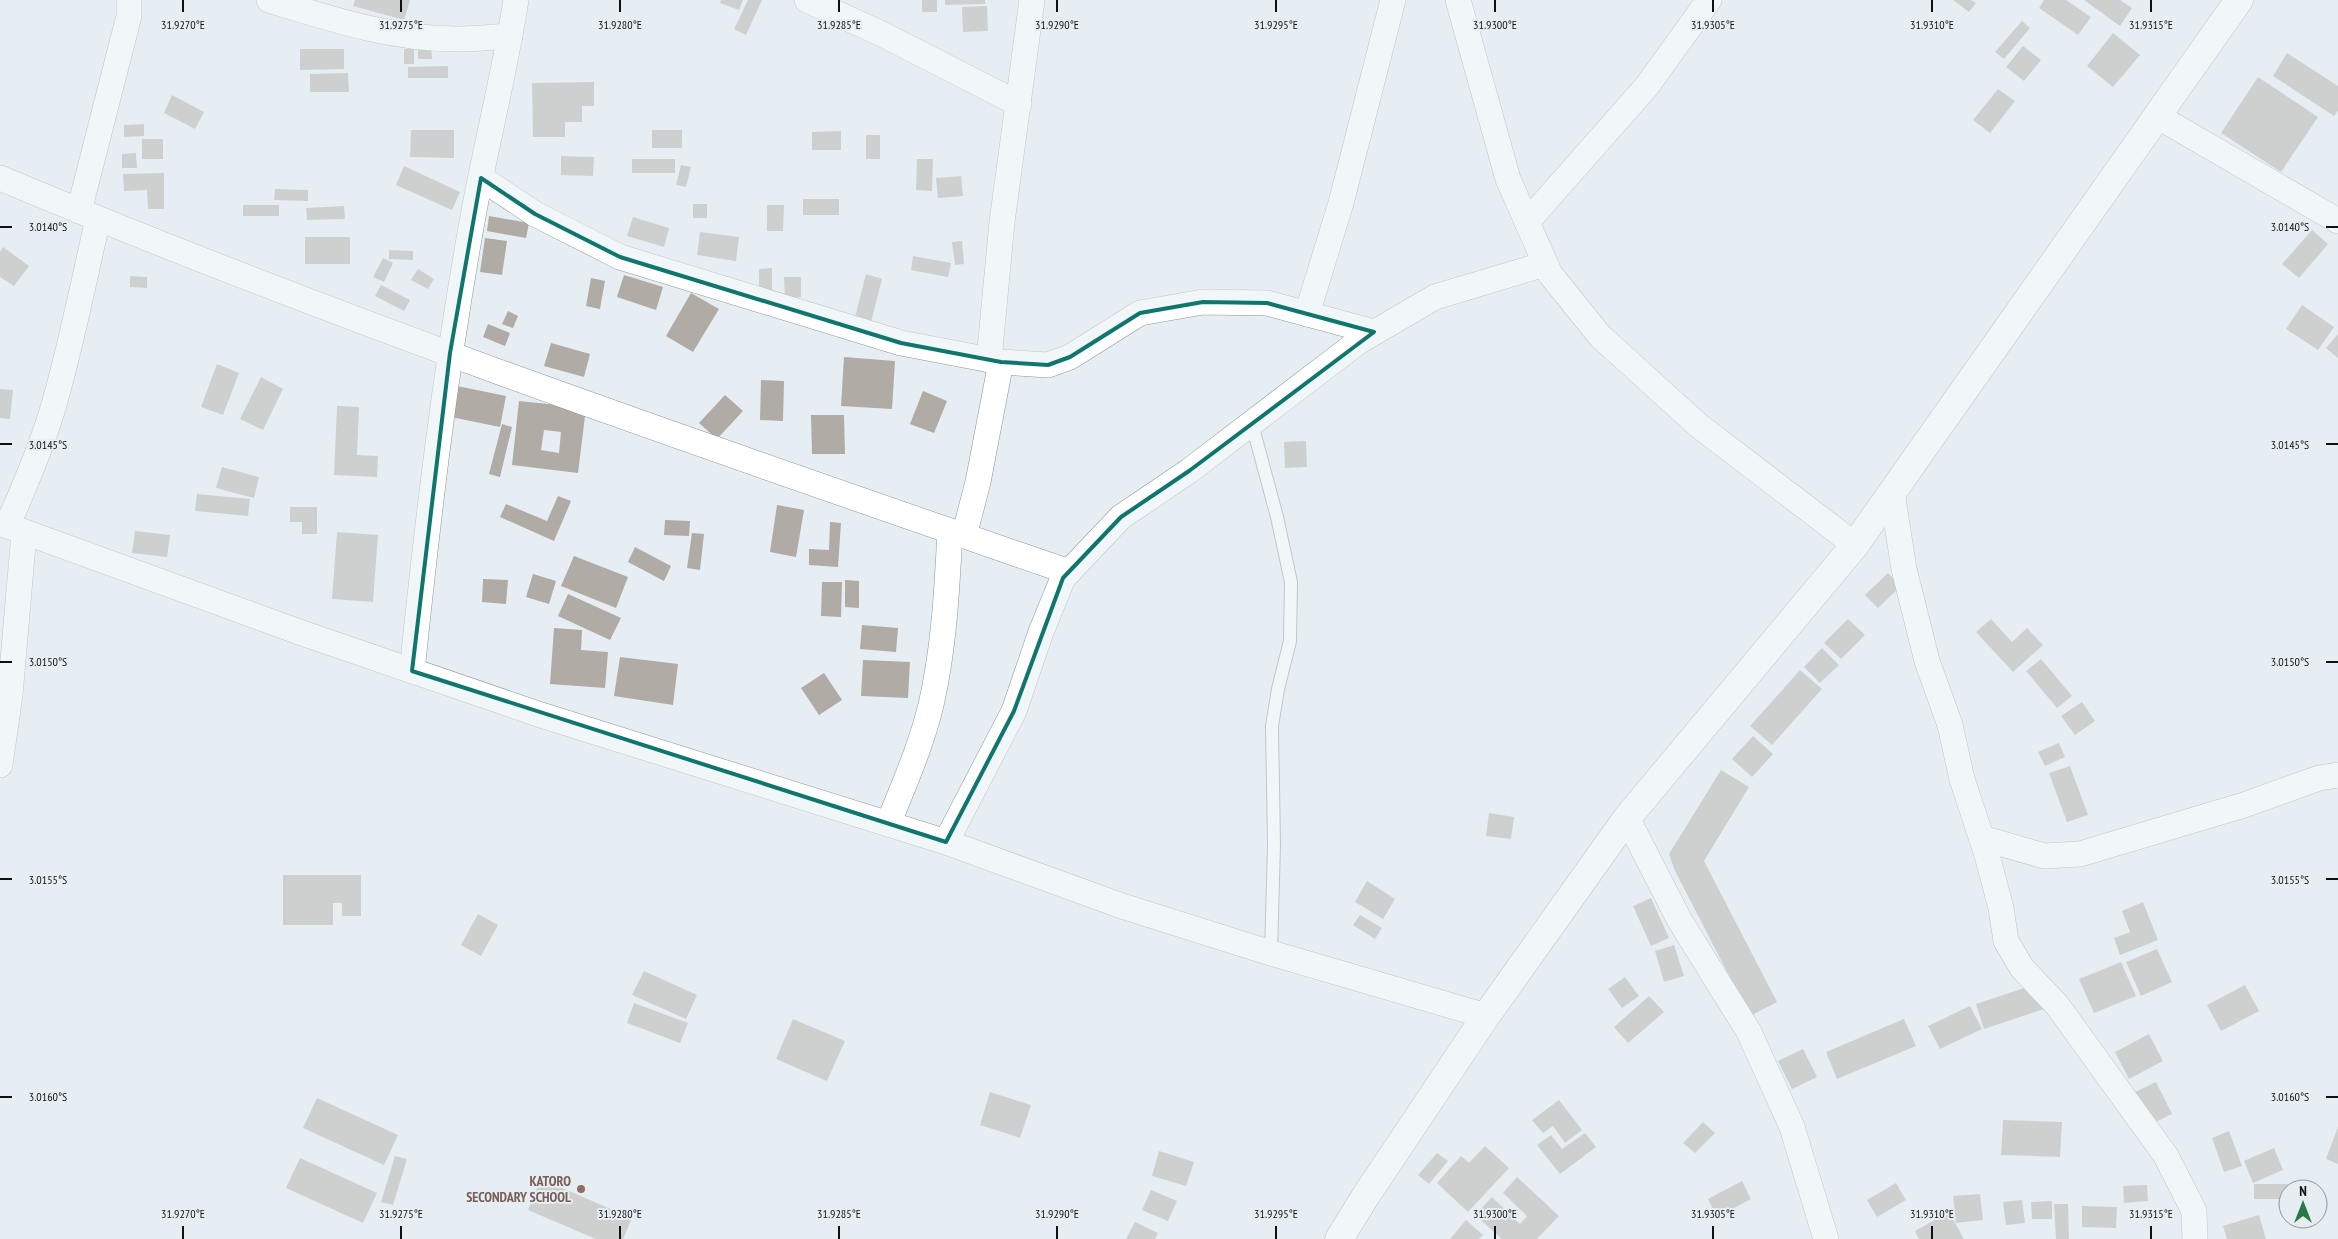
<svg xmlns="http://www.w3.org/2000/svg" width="2338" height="1239" viewBox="0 0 2338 1239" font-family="'PT Sans Narrow',sans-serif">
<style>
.building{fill:#b0aba4;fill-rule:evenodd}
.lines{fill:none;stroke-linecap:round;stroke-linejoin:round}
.service-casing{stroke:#8f969b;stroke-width:14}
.minor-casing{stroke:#8f969b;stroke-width:26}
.tertiary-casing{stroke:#8f969b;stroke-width:29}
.service{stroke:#fff;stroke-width:12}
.minor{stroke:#fff;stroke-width:25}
.tertiary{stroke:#fff;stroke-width:28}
.marked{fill:none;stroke:#0f766e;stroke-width:4;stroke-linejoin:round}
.ticks{fill:none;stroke:#0f1214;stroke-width:2}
.education-dot{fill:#8d6e63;stroke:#e6eef3;stroke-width:2}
.labels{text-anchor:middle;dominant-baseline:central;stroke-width:4;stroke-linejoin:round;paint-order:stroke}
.education-label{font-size:14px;font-weight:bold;fill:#785e54;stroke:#e6eef3;text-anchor:end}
.ticks-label{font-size:12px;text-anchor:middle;fill:#0f1214;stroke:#e6eef3;stroke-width:4;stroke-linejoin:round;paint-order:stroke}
</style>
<rect width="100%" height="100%" fill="#e6eef3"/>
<g class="building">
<polygon points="355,0 410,0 404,20 353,6"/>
<polygon points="721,0 743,0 739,10 720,3"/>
<polygon points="748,0 762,0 746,35 734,29"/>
<rect x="922" y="0" width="15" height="12"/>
<polygon points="945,0 985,0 985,4 945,5"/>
<polygon points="1953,0 1971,0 1976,3 1969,12"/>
<polygon points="2044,0 2066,0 2091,17 2078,35 2039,8"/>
<polygon points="2084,0 2120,0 2132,8 2120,26"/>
<polygon points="987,6 988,31 963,32 962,7"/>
<polygon points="2022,21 2030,28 2004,59 1995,52"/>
<polygon points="2113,33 2140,55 2113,87 2087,66"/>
<polygon points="418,45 431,45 432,59 418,59"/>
<polygon points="2023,46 2041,60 2024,81 2006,67"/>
<polygon points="300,49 344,49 344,69 300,70"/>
<rect x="404" y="49" width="10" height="15"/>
<polygon points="2287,53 2338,86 2338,111 2334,116 2273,76"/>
<polygon points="448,66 448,78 408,78 408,67"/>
<polygon points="348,73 349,92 310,92 310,74"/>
<polygon points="2258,77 2318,117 2281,172 2221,133"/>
<polygon points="594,82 594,106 582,106 582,122 565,122 565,137 533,137 532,83"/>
<polygon points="1998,89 2015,101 1990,133 1973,120"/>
<polygon points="172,95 204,112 195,129 164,113"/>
<polygon points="144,124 144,136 124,137 124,125"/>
<polygon points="411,130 454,130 454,158 410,157"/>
<rect x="652" y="130" width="30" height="18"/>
<polygon points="841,131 841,150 812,150 812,132"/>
<rect x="866" y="135" width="14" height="24"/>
<rect x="142" y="139" width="21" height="20"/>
<polygon points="136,153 137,168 122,168 122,154"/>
<polygon points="561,156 594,157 593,176 561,175"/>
<rect x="632" y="159" width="43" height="14"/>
<polygon points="917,159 933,159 932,191 916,190"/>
<polygon points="681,165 691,167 686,187 676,185"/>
<polygon points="404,166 460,192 452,210 396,185"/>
<polygon points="164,173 164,209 148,209 147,190 124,191 123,174"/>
<polygon points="961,176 963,196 938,198 936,178"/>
<polygon points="275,189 308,190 308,201 274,200"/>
<rect x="803" y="199" width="36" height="16"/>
<rect x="693" y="204" width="14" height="14"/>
<rect x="243" y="205" width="36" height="11"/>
<polygon points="767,205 784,205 783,231 767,231"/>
<polygon points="344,206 345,219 307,220 306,208"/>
<polygon points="489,216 529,223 526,238 487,231"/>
<polygon points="633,217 669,228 664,247 627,236"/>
<polygon points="2312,230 2328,244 2299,278 2282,264"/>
<polygon points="700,232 739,237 736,261 697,255"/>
<rect x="305" y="237" width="45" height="27"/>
<polygon points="485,238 507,241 502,275 480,272"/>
<polygon points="962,241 964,264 955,265 952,242"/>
<polygon points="3,247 29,266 14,286 0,277 0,252"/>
<polygon points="389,250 413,251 413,260 389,259"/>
<polygon points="913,256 951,263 948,277 911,270"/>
<polygon points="383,258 393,263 384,282 373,277"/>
<polygon points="772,268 772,290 759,290 759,269"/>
<polygon points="418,269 434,279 428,289 411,280"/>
<polygon points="866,274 882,279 871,322 855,317"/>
<polygon points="624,275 663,287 656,310 617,297"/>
<polygon points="130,276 147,277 147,288 130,287"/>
<polygon points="784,277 801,277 801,297 785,298"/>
<polygon points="591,278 605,281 600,309 586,306"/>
<polygon points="381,285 410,300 404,311 375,296"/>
<polygon points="691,293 719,309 693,352 666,336"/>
<polygon points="2302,305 2334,327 2318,350 2286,329"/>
<polygon points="508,311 518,316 513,328 502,324"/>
<polygon points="488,324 510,333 505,346 483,337"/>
<polygon points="2338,334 2338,358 2326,348"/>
<polygon points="551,343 590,354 584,377 544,366"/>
<polygon points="844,357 895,361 892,409 841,406"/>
<polygon points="217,364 239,373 223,415 201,407"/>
<polygon points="261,377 283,389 263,430 240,419"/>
<polygon points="761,380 784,381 783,421 760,420"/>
<polygon points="457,386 506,396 500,427 451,417"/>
<polygon points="0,389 13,390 10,419 0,418"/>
<polygon points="923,391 947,401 934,433 910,424"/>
<polygon points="725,395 743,411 717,439 699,423"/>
<path d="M519 401 586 408 578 473 512 465ZM544 430 561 432 559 453 541 450Z"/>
<polygon points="337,406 359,407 357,455 378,456 377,477 334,475"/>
<polygon points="811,415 844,415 845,454 812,454"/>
<polygon points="502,424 512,427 500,477 489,474"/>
<polygon points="1306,441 1307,467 1285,468 1284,442"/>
<polygon points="222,467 259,477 254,498 216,488"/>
<polygon points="197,494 250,499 248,516 195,511"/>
<polygon points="558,496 571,501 554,541 500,517 506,504 547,521"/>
<polygon points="777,505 804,510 796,557 770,552"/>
<polygon points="290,507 317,507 317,534 302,534 302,522 290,522"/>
<polygon points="665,520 690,521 689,536 664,535"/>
<polygon points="830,522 841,523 838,567 809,565 809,549 829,550"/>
<polygon points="135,531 170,535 167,557 132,553"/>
<polygon points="337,532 378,535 373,602 332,599"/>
<polygon points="692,533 704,534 700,570 687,568"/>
<polygon points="635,547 671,566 664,581 628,562"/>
<polygon points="574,556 628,577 616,608 561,586"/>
<polygon points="1888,573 1901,586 1878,608 1865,595"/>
<polygon points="533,574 556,581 549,604 526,597"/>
<polygon points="483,579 508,580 506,604 482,602"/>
<polygon points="845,580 859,581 859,608 845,607"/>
<polygon points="822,582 842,582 841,617 821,616"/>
<polygon points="568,594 621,618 610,640 558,616"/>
<polygon points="1848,619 1865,635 1841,659 1824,643"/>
<polygon points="1991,619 2012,642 2027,628 2043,645 2013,672 1976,632"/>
<polygon points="862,625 898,628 896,652 860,649"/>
<polygon points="554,628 582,630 581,650 608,652 605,688 550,684"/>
<polygon points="1822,648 1839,665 1820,683 1804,667"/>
<polygon points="620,657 678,664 673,705 614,696"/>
<polygon points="2041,659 2072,696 2057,708 2026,671"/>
<polygon points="863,660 910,662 908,698 861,696"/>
<polygon points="1800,670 1822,689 1772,745 1750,726"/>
<polygon points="824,673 842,700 819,715 801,688"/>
<polygon points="2082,702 2095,721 2075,735 2061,716"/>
<polygon points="1753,736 1773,754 1752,777 1732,759"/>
<polygon points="2059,743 2065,757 2045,766 2038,752"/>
<polygon points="2070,766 2088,815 2067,822 2049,773"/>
<polygon points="1721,770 1749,787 1704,861 1777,1002 1750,1016 1675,871 1669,854"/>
<polygon points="1489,813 1514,817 1511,839 1486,836"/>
<polygon points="283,875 361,875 361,916 342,916 342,903 333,903 333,925 283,925"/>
<polygon points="1367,881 1395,899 1383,919 1355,902"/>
<polygon points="1651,898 1669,938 1651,946 1633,906"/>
<polygon points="2143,902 2158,940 2120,955 2114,938 2130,932 2122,911"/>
<polygon points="478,914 498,925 481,956 461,945"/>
<polygon points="1360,915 1382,928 1375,939 1353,925"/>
<polygon points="1674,945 1684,976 1664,982 1655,951"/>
<polygon points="2157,949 2172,982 2141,996 2126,962"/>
<polygon points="2121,962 2136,996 2094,1013 2079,979"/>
<polygon points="644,971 697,995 686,1019 632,995"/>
<polygon points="1625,977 1639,996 1622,1008 1608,989"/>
<polygon points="2036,984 2044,1009 1984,1029 1976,1004"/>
<polygon points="2245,985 2259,1011 2221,1031 2207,1005"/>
<polygon points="1649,996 1664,1012 1628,1043 1614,1027"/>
<polygon points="634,1003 688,1023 680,1043 627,1023"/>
<polygon points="1970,1006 1982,1029 1940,1049 1928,1026"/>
<polygon points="793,1019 845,1041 827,1081 776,1059"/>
<polygon points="1904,1019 1916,1046 1837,1079 1826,1052"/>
<polygon points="2149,1034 2163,1061 2129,1079 2115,1052"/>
<polygon points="1803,1049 1817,1077 1792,1089 1778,1061"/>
<polygon points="2156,1082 2172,1114 2151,1124 2135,1092"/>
<polygon points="990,1092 1031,1105 1020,1138 980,1125"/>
<polygon points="317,1098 398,1135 384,1165 303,1128"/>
<polygon points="1559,1100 1582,1130 1565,1143 1553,1126 1543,1133 1532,1120"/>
<polygon points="2003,1120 2062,1122 2060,1157 2001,1155"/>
<polygon points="1703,1122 1715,1133 1695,1153 1683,1143"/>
<polygon points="2338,1127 2338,1164 2326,1159"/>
<polygon points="2229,1131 2242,1166 2224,1172 2212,1138"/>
<polygon points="1585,1133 1596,1147 1560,1174 1537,1145 1551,1135 1562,1149"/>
<polygon points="1485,1146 1509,1168 1468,1212 1437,1183 1461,1156 1469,1163"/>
<polygon points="2274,1148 2283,1170 2253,1183 2244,1161"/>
<polygon points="1159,1151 1194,1162 1186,1186 1152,1176"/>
<polygon points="1437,1153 1448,1161 1429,1184 1418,1175"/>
<polygon points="395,1156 407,1159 393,1205 381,1202"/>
<polygon points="300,1158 377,1193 363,1223 286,1188"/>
<polygon points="1517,1177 1559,1216 1537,1239 1502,1239 1475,1215 1492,1197 1520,1224 1527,1216 1503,1193"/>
<polygon points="541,1179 632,1218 623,1239 596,1239 528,1210"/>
<polygon points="1742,1181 1751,1199 1717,1217 1708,1199"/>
<polygon points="1896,1183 1906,1200 1877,1217 1867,1200"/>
<rect x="2254" y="1184" width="34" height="15"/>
<polygon points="2147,1185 2148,1201 2124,1203 2123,1186"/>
<polygon points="1151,1190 1177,1201 1168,1221 1142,1210"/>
<polygon points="1980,1194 1983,1220 1956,1223 1953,1196"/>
<polygon points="2022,1200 2025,1223 2006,1225 2003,1202"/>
<polygon points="2052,1201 2052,1219 2032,1219 2031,1202"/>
<polygon points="2054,1204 2068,1204 2069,1239 2056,1239"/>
<polygon points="2082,1206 2117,1207 2116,1228 2082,1227"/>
<polygon points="1949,1212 1964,1239 1919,1239 1915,1231"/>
<polygon points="2259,1215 2266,1239 2227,1239 2223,1226"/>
<polygon points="1466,1220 1483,1235 1479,1239 1450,1239"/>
<polygon points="1135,1222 1158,1233 1155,1239 1126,1239"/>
</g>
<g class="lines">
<defs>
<polyline id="service" points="1252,424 1277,517 1291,582 1290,641 1278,689 1272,726 1274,844 1271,953"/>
<g id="minor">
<path d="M269 0C331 19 394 40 460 39 477 39 493 37 510 36"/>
<polyline points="807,0 880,33 1019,104"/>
<polyline points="1458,0 1508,179 1550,274 1600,336 1698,425 1855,545"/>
<polyline points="2157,116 2338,221"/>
<path d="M0 178C350 325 710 448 1069 572"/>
<polyline points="481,178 535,214 620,257 901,343 1001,362 1048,365 1070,357 1140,313 1203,302 1267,303 1374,332"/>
<polyline points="79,211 129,16 129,0"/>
<polyline points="1527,222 1647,86 1709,0"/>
<polyline points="1307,314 1341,203 1393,0"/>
<polyline points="989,360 1002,222 1032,0"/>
<polyline points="1892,492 1904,569 1927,661 1950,725 1962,779 1987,855 2001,908 2006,941 2022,968 2057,1005 2166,1156 2194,1211 2195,1239"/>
<polyline points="0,523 302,633 541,715 946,842 1122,906 1271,953 1486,1016"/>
<path d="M7 526C25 486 43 444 55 401 72 341 84 280 98 219"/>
<polyline points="964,536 978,482 1001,362"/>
<path d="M412 671C428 517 446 363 474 211 487 141 505 71 516 0"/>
<polyline points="0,765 10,695 24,533"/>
<polyline points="1627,818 1680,921 1749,1032 1792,1127 1826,1239"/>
<path d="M888 824C904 785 921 746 931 705 944 648 947 590 950 531"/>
<polyline points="1982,838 2044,856 2080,854 2244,805 2319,778 2338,775"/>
<polyline points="946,842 1014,711 1041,632 1063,578 1121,517 1189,471 1358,342 1435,297 1545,264"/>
</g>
<polyline id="tertiary" points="1339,1239 1365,1197 1486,1016 1627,818 1855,545 2239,0"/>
</defs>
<use href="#service" class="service-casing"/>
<use href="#minor" class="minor-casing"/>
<use href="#tertiary" class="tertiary-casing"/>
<use href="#service" class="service"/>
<use href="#minor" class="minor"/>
<use href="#tertiary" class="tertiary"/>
</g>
<path d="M0 0H2338V1239H0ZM481 178 535 214 620 257 901 343 1001 362 1048 365 1070 357 1140 313 1203 302 1267 303 1374 332 1189 471 1121 517 1063 578 1014 711 946 842 412 671 450 353Z" fill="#e6eef3" fill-opacity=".55" fill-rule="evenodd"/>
<path class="marked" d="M481 178 535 214 620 257 901 343 1001 362 1048 365 1070 357 1140 313 1203 302 1267 303 1374 332 1189 471 1121 517 1063 578 1014 711 946 842 412 671 450 353Z"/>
<path class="ticks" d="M183 0V12M401 0V12M620 0V12M839 0V12M1057 0V12M1276 0V12M1495 0V12M1713 0V12M1932 0V12M2151 0V12M0 227H12M2326 227H2338M0 444H12M2326 444H2338M0 662H12M2326 662H2338M0 879H12M2326 879H2338M0 1097H12M2326 1097H2338M183 1226V1239M401 1226V1239M620 1226V1239M839 1226V1239M1057 1226V1239M1276 1226V1239M1495 1226V1239M1713 1226V1239M1932 1226V1239M2151 1226V1239"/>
<circle class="education-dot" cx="581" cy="1189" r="5"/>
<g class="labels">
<g class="education-label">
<text x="571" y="1181">KATORO<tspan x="571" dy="16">SECONDARY SCHOOL</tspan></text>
</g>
</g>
<g class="ticks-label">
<text x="183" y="29">31.9270°E</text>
<text x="401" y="29">31.9275°E</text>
<text x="620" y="29">31.9280°E</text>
<text x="839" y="29">31.9285°E</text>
<text x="1057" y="29">31.9290°E</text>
<text x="1276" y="29">31.9295°E</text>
<text x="1495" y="29">31.9300°E</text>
<text x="1713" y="29">31.9305°E</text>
<text x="1932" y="29">31.9310°E</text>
<text x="2151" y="29">31.9315°E</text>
<text x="48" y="231">3.0140°S</text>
<text x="2290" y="231">3.0140°S</text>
<text x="48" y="449">3.0145°S</text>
<text x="2290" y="449">3.0145°S</text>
<text x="48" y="666">3.0150°S</text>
<text x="2290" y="666">3.0150°S</text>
<text x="48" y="884">3.0155°S</text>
<text x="2290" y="884">3.0155°S</text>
<text x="48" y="1101">3.0160°S</text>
<text x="2290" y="1101">3.0160°S</text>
<text x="183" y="1218">31.9270°E</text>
<text x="401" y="1218">31.9275°E</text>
<text x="620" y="1218">31.9280°E</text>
<text x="839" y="1218">31.9285°E</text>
<text x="1057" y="1218">31.9290°E</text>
<text x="1276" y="1218">31.9295°E</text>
<text x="1495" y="1218">31.9300°E</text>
<text x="1713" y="1218">31.9305°E</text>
<text x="1932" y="1218">31.9310°E</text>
<text x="2151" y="1218">31.9315°E</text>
</g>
<g transform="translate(2303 1204)"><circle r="24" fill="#e6eef3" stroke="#90969a"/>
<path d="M0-4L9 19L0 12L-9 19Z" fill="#2b7746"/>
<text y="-8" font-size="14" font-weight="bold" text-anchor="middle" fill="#0f1214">N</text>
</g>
</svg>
